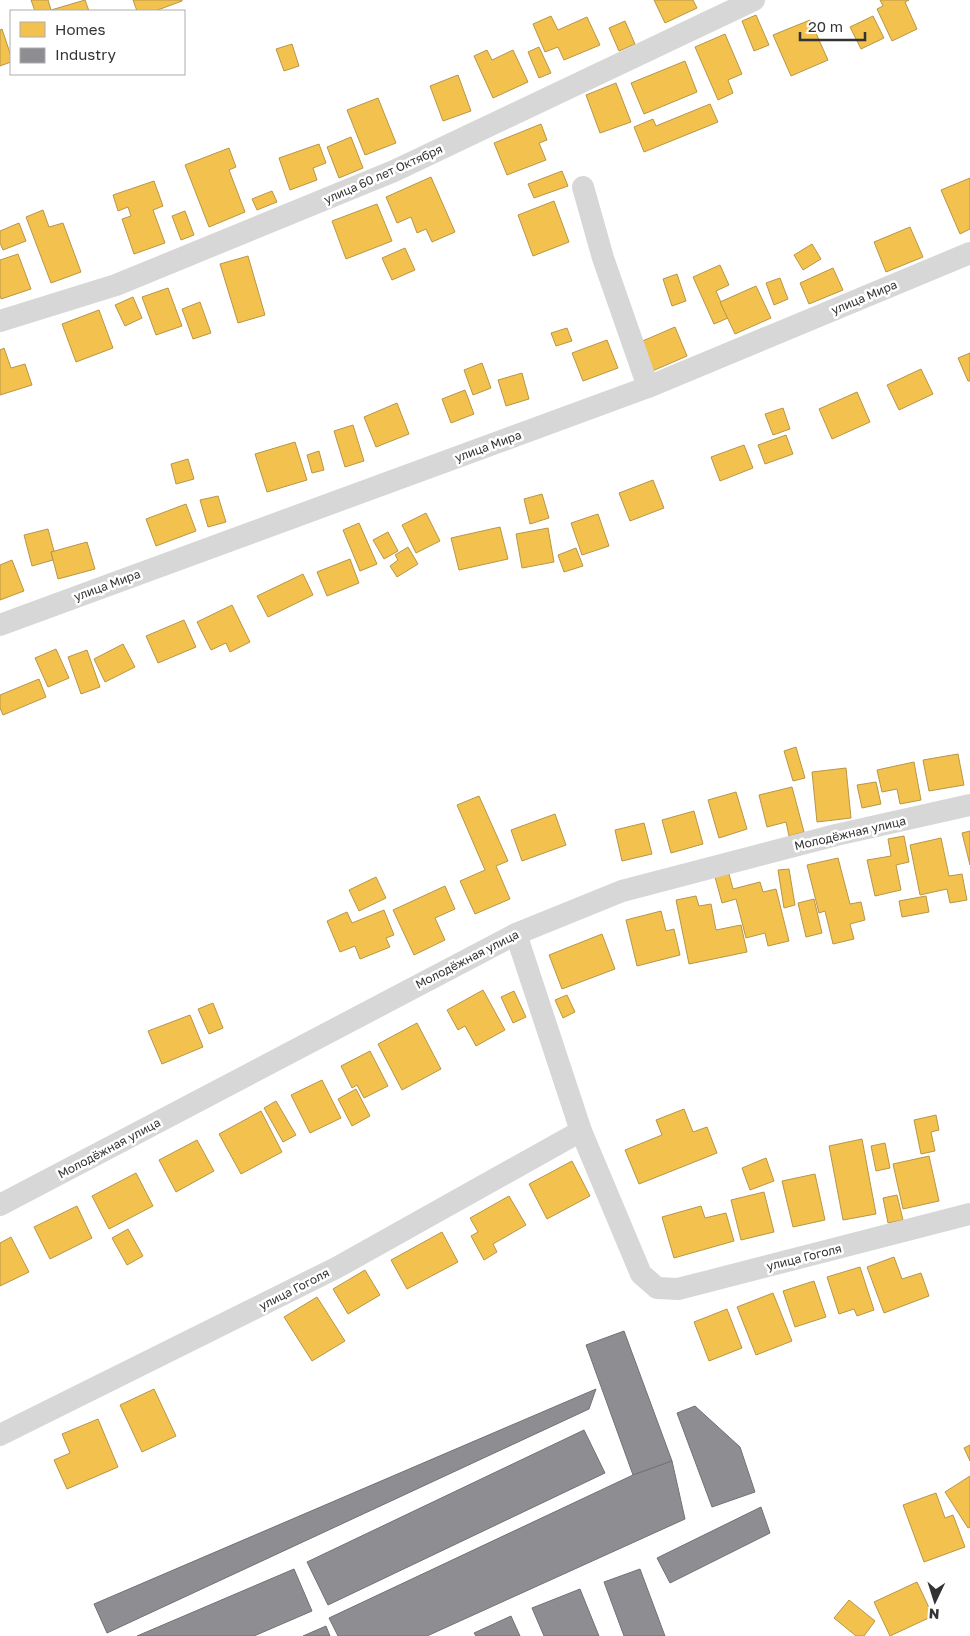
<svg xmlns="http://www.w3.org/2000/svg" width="970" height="1636" viewBox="0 0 970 1636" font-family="'Golos Text',sans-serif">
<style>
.homes{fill:#f2c14e;stroke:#b99646}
.industry{fill:#8d8d92;stroke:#727276}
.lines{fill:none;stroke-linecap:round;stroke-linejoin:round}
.street{stroke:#d7d7d7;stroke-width:22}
.labels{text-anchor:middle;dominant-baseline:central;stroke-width:5;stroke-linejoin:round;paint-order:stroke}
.street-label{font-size:12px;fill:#333;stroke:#fff}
</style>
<rect width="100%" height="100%" fill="#fff"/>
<g class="homes">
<polygon points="31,0 48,0 51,10 85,0 89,11 35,11"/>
<polygon points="133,0 182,0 182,1 155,11 137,11"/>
<polygon points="654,0 693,0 697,8 665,23"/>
<polygon points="880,0 909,0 905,2 917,29 892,41 877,9 883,6"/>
<polygon points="756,15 769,45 754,51 742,21"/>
<polygon points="551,16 558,30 587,17 600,45 564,60 558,47 545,52 533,24"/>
<polygon points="873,16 884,38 861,49 850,27"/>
<polygon points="810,20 828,60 791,76 773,35"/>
<polygon points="625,21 635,44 619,51 609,28"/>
<polygon points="2,29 11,56 11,62 0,66 0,30"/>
<polygon points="725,34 742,74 728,80 733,93 718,100 695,47"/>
<polygon points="292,44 299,66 284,71 276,49"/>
<polygon points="539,47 551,73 539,78 528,52"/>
<polygon points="487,50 492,60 513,50 528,82 493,98 474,56"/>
<polygon points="685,61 697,92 644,114 631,83"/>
<polygon points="458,75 471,111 443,121 430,86"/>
<polygon points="616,83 631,122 600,133 586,95"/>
<polygon points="378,98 396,143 365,155 347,110"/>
<polygon points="710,104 718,122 644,152 634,127 653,119 656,126"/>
<polygon points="541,124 547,140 539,143 546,160 507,175 494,143"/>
<polygon points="351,137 363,168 339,178 327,147"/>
<polygon points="319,144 326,163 313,168 317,180 290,190 279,158"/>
<polygon points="229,148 236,167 229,170 245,212 209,227 185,165"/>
<polygon points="562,171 568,186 534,198 528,184"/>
<polygon points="431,177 455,232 432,242 426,229 417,233 411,217 397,223 386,197"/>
<polygon points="970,178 970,229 960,234 941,190"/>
<polygon points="154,181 163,206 153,210 165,243 134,254 122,219 131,216 128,207 118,211 113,195"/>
<polygon points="272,191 277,202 257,210 252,199"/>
<polygon points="554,201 569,242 533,256 518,215"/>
<polygon points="377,204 392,241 346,259 332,221"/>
<polygon points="43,210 49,227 63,223 81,272 51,283 26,217"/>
<polygon points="185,211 194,235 181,240 172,216"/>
<polygon points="19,223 26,241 3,250 0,243 0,231"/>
<polygon points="910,227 923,257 886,272 874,242"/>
<polygon points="812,244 821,259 803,270 794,255"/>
<polygon points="405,248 415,270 392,280 382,258"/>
<polygon points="18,254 31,289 1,299 0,295 0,260"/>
<polygon points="248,256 265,315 238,323 220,264"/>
<polygon points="720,265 729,285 716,291 728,318 714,324 693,277"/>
<polygon points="833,268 843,290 809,304 800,283"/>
<polygon points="677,274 686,301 672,306 663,279"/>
<polygon points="780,278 788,299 774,305 766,283"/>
<polygon points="756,286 771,318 735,334 720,302"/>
<polygon points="168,288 182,326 156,335 142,297"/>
<polygon points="133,297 142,318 125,326 115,305"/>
<polygon points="200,302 211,333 193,339 182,309"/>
<polygon points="99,310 113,348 76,362 62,324"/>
<polygon points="675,327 687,356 650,372 638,343"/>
<polygon points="567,328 572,341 556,346 551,333"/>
<polygon points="607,340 618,368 583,381 572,353"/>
<polygon points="4,348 11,368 25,364 32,385 0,395 0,350"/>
<polygon points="970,353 970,381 968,381 958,358"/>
<polygon points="482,363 491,388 473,395 464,370"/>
<polygon points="921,369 933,394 899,410 887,385"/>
<polygon points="522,373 529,399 506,406 498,380"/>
<polygon points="465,390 474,414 451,423 442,399"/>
<polygon points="857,392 870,422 832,439 819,409"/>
<polygon points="397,403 409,434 376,447 364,417"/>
<polygon points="783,408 790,429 773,435 765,414"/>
<polygon points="353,425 364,461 345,467 334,431"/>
<polygon points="786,435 793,454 765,464 758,445"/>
<polygon points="295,442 307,480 267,492 255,454"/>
<polygon points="744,445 753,468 720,481 711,457"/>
<polygon points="319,451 324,470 312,473 307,455"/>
<polygon points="188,459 194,479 176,484 171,464"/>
<polygon points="653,480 664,508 630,521 619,493"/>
<polygon points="542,494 549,518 530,524 524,499"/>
<polygon points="218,496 226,522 208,527 200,500"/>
<polygon points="186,504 196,531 156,546 146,519"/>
<polygon points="426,513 440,541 416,553 402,525"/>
<polygon points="598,514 609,546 582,555 571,523"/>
<polygon points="359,523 377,564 360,571 343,530"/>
<polygon points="500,527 508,559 459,570 451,538"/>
<polygon points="548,528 554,562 522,568 516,534"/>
<polygon points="48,529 54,551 51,552 53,560 32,566 24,535"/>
<polygon points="388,532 398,551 384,559 373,540"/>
<polygon points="87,542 95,569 58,579 51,552"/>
<polygon points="408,547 418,564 397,577 390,566 398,560 395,555"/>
<polygon points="576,548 583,566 564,572 558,555"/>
<polygon points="350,559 359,583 327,596 317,572"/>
<polygon points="12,560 24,591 0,600 0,565"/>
<polygon points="303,574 313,595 268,617 257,596"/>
<polygon points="232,605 250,642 230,652 226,643 211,650 197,622"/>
<polygon points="184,620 196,647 158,663 146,636"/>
<polygon points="123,644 135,667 105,682 94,659"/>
<polygon points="56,649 69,678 48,687 35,658"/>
<polygon points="87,650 100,687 81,694 68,657"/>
<polygon points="39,679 46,697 3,715 0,708 0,695"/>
<polygon points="796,747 805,778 793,781 784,751"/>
<polygon points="958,754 964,785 929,791 923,760"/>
<polygon points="914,762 921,800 900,804 897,789 882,792 877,770"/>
<polygon points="846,768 851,818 817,822 812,772"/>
<polygon points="876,782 881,804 862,808 857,785"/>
<polygon points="792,787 804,832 789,836 786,822 767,827 759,795"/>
<polygon points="736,792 747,829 719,838 708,800"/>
<polygon points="479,796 508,861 496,866 510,899 475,914 460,881 485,870 457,805"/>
<polygon points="694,811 703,844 671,853 662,820"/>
<polygon points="555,814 566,845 522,861 511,830"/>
<polygon points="644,823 652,854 622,861 615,830"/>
<polygon points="970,831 970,865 962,833"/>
<polygon points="904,836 909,862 896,865 901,890 875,896 867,860 891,856 888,839"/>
<polygon points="941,838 949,876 962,874 967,900 950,903 947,889 920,895 910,845"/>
<polygon points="838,858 850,904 861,902 865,920 850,924 854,939 833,944 825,911 819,913 807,865"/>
<polygon points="789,869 795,905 784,908 778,870"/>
<polygon points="729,874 733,889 760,882 763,892 776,889 789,941 768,946 765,933 746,938 736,899 722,903 715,877"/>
<polygon points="376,877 386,898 359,911 349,890"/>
<polygon points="445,886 455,909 435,918 445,940 414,955 393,910"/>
<polygon points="696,896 699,906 711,904 716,930 741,925 747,952 689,964 676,900"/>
<polygon points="926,896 929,912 902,917 899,901"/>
<polygon points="814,899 822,933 806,937 798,903"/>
<polygon points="384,910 394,935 386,938 390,947 360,959 355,946 340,952 327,921 347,912 352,923"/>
<polygon points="661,911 666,931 674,929 680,955 637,966 626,920"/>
<polygon points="602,934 615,969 562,989 549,955"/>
<polygon points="483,990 505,1030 476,1046 465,1026 458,1030 447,1010"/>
<polygon points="514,991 526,1017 513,1023 501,997"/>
<polygon points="567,995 575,1012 563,1018 555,1000"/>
<polygon points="213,1003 223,1028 209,1034 198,1009"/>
<polygon points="190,1015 203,1047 162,1064 148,1031"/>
<polygon points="417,1023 441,1069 402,1090 378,1044"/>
<polygon points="370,1051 388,1086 364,1098 357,1085 352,1088 341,1066"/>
<polygon points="322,1080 341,1118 310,1133 291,1095"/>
<polygon points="356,1089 370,1116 352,1126 338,1099"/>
<polygon points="276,1101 296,1135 283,1142 264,1108"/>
<polygon points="684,1109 693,1132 707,1127 717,1153 639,1184 625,1150 662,1135 656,1120"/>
<polygon points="261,1111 282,1152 241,1174 219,1134"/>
<polygon points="936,1115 939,1130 931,1132 935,1151 921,1154 914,1120"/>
<polygon points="862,1139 876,1214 843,1220 829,1146"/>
<polygon points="197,1140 214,1171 176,1192 159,1160"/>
<polygon points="885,1143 890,1168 876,1171 871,1146"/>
<polygon points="929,1156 939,1201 903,1209 893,1164"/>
<polygon points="766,1158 774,1181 750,1190 742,1168"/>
<polygon points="572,1161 590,1196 547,1219 529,1184"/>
<polygon points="136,1173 153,1206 109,1229 92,1196"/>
<polygon points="815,1174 825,1220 793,1227 782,1181"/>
<polygon points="764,1192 774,1232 741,1240 731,1200"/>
<polygon points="897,1195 903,1220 888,1223 883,1198"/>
<polygon points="509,1196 526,1225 493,1244 497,1252 484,1260 471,1236 478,1232 470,1218"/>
<polygon points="77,1206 92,1238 50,1259 34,1227"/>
<polygon points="701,1206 705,1218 726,1213 734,1241 674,1258 662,1217"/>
<polygon points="128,1229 143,1256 127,1265 112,1238"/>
<polygon points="442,1232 458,1262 407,1289 391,1260"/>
<polygon points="11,1237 29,1272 0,1286 0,1243"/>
<polygon points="894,1257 902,1279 921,1273 929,1296 884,1313 867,1267"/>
<polygon points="860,1267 874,1310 857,1316 854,1309 839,1314 827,1277"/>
<polygon points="365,1270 380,1295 348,1314 333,1289"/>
<polygon points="814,1281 826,1317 795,1327 783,1291"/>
<polygon points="773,1293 792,1341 756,1355 737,1307"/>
<polygon points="317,1297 345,1341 312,1361 284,1317"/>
<polygon points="727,1309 742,1348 709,1361 694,1322"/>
<polygon points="154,1389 176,1436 142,1452 120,1405"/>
<polygon points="98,1419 118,1467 67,1489 54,1460 70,1453 62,1434"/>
<polygon points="970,1445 970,1461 964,1448"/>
<polygon points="970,1476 970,1527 968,1528 945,1492"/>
<polygon points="936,1493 945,1518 953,1515 965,1547 924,1562 903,1505"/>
<polygon points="917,1582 933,1616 890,1636 874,1602"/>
<polygon points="849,1600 875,1621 864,1636 856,1636 834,1618"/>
</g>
<g class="industry">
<polygon points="624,1331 672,1461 633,1475 586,1345"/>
<polygon points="596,1389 589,1409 107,1633 94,1604"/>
<polygon points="695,1406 740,1447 755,1492 712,1507 677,1413"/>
<polygon points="584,1430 605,1473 328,1605 307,1562"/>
<polygon points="672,1461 685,1519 427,1636 338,1636 329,1618 633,1475"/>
<polygon points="761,1507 770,1533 670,1583 657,1558"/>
<polygon points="294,1569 312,1611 254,1636 137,1636"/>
<polygon points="640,1569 665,1636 624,1636 604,1582"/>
<polygon points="580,1589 599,1636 544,1636 532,1608"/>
<polygon points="511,1616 520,1636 476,1636 474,1633"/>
<polygon points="326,1626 330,1636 303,1636"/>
</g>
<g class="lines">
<g class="street">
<polyline points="583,187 603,258 648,387"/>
<polyline points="0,321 116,285 394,171 754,0"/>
<polyline points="0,625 648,387 970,253"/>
<polyline points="516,934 581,1131 641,1274 657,1288 678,1289 970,1214"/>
<polyline points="0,1205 516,934 622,891 836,835 970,805"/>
<polyline points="0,1435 336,1268 581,1131"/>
</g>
</g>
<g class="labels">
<g class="street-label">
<text transform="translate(383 174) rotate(-24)">улица 60 лет Октября</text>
<text transform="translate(864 297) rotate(-23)">улица Мира</text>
<text transform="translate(488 446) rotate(-20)">улица Мира</text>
<text transform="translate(107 585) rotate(-20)">улица Мира</text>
<text transform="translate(850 833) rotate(-13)">Молодёжная улица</text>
<text transform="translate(467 959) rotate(-27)">Молодёжная улица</text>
<text transform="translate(109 1148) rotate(-28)">Молодёжная улица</text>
<text transform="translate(804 1257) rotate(-14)">улица Гоголя</text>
<text transform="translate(294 1289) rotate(-27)">улица Гоголя</text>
</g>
</g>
<rect x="10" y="10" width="175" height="65" fill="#ffffff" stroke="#adadad"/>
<rect x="20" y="22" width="25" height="15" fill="#f2c14e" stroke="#adadad"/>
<text x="55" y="35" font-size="15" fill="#333333">Homes</text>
<rect x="20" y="48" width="25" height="15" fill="#8d8d92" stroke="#adadad"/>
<text x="55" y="60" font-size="15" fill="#333333">Industry</text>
<g transform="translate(935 1601) rotate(184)" stroke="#ffffff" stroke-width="4" paint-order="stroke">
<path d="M0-4L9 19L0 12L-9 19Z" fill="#333333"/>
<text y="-8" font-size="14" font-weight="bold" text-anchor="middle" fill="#333333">N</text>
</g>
<path d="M800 32v8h65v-8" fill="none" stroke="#333333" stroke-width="2.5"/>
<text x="808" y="32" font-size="15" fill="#333333" stroke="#ffffff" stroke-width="4" paint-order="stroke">20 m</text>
</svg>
